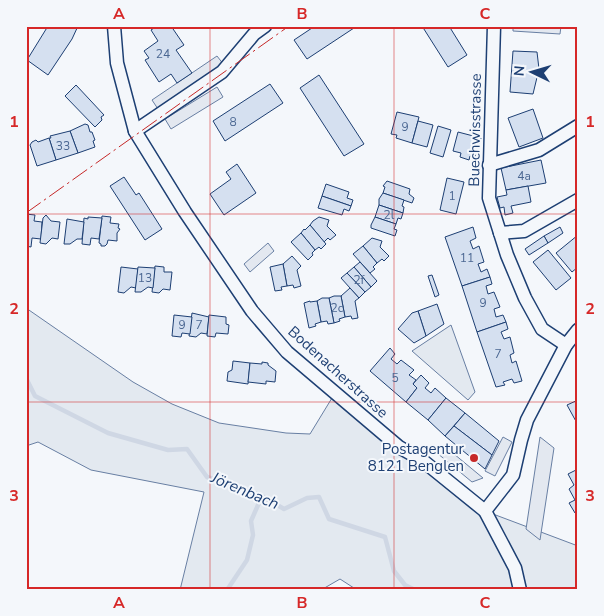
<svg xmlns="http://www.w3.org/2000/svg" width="604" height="616" viewBox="0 0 604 616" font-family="'Nunito Sans',sans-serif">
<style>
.green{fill:#e3e9f0;stroke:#687fa3}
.parking{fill:#e3e8f0;stroke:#687fa3}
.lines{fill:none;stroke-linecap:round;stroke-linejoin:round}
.stream{stroke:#cfd7e4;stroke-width:4.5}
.building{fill:#d5e0f0;stroke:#1d3f73}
.street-casing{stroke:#1d3f73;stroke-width:15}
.street{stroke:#f4f7fb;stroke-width:12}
.power{stroke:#c62828;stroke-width:1;stroke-dasharray:18 4 2.5 4;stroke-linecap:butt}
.grid{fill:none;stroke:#d62828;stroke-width:1;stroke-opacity:0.55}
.poi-dot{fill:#c62828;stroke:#f4f7fb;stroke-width:2}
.labels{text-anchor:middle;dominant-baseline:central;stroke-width:4;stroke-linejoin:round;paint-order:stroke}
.number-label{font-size:12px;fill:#4b6792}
.street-label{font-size:15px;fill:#1d3f73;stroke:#f4f7fb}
.poi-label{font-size:15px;fill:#1d3f73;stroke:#f4f7fb;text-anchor:end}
.water-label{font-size:16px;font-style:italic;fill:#1d3f73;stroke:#f4f7fb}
.neatline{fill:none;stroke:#d62828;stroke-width:2}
.grid-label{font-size:16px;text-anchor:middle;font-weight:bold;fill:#d62828}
</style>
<rect width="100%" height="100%" fill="#f4f7fb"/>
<g class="green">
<polygon points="26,308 133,382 172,404 219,423 286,433 310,434 335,393 485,511 578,546 578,590 357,590 340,579 321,590 180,590 204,492 91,470 38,442 26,446"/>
<polygon points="451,325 475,392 468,400 412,351"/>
</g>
<g class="parking">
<polygon points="513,26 561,26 560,34 513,31"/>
<polygon points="217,56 224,65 158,109 152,100"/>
<polygon points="217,87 223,97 171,129 165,119"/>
<polygon points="268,243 274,251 250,272 244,264"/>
<polygon points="503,437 512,442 495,476 485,471"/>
<polygon points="540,437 554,448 540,540 526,529"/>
<polygon points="448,449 483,478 472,482 437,453"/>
</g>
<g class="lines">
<g class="stream">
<polyline points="26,378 35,396 108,433 168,450 187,449 207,477 262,496 284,509 307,498 319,497 329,519 385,537 394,571 405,585 415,590"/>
<polyline points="227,590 247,560 253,535 251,521 262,496"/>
</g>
</g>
<g class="building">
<polygon points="48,26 78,26 72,39 48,75 27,60"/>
<polygon points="157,26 171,26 184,45 176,50 192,73 177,83 171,74 159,82 145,60 149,58 144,51 158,41 151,30"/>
<polygon points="315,26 357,26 307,59 294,40"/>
<polygon points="422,26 449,26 467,55 448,67"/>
<polygon points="513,51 537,52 539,69 533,94 510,92"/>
<polygon points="319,75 364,144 344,156 300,88"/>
<polygon points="270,84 283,103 225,141 213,121"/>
<polygon points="76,85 104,115 101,117 102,120 95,127 65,96"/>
<polygon points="533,109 543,138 519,147 508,118"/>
<polygon points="397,112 419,117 412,143 396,138 397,135 391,134"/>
<polygon points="418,121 433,125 427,147 412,143"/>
<polygon points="85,124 88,125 90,132 92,132 95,140 93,141 95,147 78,153 70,131"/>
<polygon points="438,126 451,130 443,157 430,153"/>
<polygon points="70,131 78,153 56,160 49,138 51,138 50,136"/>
<polygon points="458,132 481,138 475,157 470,156 469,160 460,157 461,153 453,151"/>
<polygon points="49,138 56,160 37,166 30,145 32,142 36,140 38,142"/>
<polygon points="541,160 546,183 506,190 501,168"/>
<polygon points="237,164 256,193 224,215 210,194 231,179 226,172"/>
<polygon points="124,177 136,195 139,193 162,229 145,240 110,186"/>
<polygon points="447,178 464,182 456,214 440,210"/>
<polygon points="387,181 410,189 409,194 414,198 412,203 383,193 385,187 383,186"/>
<polygon points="326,184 349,192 347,198 353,200 351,206 322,196"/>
<polygon points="528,186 531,202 511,206 513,213 505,215 504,207 500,208 497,197 507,195 506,190"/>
<polygon points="383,193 404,200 402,206 404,207 403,213 379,205 379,199"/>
<polygon points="322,196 351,206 349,211 344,209 342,215 318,208"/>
<polygon points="379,205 403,213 401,219 398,218 396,224 375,217"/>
<polygon points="26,214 35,215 34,221 42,222 41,239 32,238 31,247 26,246"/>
<polygon points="46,215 51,221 60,222 58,239 52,238 46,244 40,243 43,218"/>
<polygon points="102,216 111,217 110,223 119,224 118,228 120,229 117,233 117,241 108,240 107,244 105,246 101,246 101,244 99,243"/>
<polygon points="88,217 102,218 99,239 91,238 90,245 82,244 84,218 88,219"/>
<polygon points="319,217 329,220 327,226 336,235 330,240 328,238 324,242 310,225 313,221"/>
<polygon points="375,217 396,224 394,229 397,230 395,236 371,228 371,225"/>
<polygon points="67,219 84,222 82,239 77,239 70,244 64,244"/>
<polygon points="310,225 326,244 321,249 319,247 315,250 301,233 304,229 305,230"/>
<polygon points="473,227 476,238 470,241 473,249 479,246 484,262 478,264 481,272 487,269 490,277 462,286 445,237"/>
<polygon points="560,227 563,233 548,243 544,236"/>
<polygon points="301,233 315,250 312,253 313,255 308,260 291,242"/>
<polygon points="578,235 578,267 572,272 556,253"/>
<polygon points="544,236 548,243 529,255 525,249"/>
<polygon points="372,238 382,241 380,247 389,256 384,261 382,259 377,263 363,246"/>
<polygon points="363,246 377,263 373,267 375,269 370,273 353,254"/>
<polygon points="548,250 571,278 556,290 533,262"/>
<polygon points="292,256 301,266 297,270 301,286 294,288 293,285 287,286 283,264"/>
<polygon points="360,262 377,281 371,287 354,267"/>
<polygon points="283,264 287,286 281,287 282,290 275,291 270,267"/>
<polygon points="155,266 164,267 164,272 172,272 170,290 163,289 159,293 152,292"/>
<polygon points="121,267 138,269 136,288 131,287 124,293 118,292"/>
<polygon points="138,267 155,268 153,288 148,287 141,292 135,292"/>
<polygon points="354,267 371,287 365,292 347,273"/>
<polygon points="347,273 365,292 359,298 341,278"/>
<polygon points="432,275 439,295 435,297 428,276"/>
<polygon points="490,277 492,284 486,286 488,294 494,292 500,307 494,309 496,317 503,315 506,322 477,332 462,286"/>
<polygon points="350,288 359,298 355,301 358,318 352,319 351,316 345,317 341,296"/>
<polygon points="334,296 341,296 345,317 339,319 340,321 334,323 329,298"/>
<polygon points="322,298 329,298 334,323 328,324 327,321 321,322 317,301"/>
<polygon points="310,301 310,302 317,301 321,322 315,324 316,326 309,328 304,303"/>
<polygon points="437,304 444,324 426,336 418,311"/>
<polygon points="418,311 426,336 414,343 398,329 412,313"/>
<polygon points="192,313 209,317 207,334 201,333 196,337 189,336"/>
<polygon points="174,315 192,317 190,334 182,333 181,337 172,336"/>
<polygon points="209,315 226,317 226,324 229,325 228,334 216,333 215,337 207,336"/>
<polygon points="506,322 508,329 501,332 504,339 510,337 514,353 510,355 512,363 516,361 522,381 514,383 512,379 503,382 505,385 496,387 477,332"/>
<polygon points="390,348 395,354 391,359 397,364 401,360 414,370 409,375 416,380 413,384 417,388 406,402 370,371"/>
<polygon points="233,361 250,363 248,384 227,381 228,372 232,370"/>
<polygon points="262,362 268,363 268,365 276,371 275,382 266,381 266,384 248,382 250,363 262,364"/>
<polygon points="421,375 429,383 425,388 431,393 435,388 446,398 428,420 406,402 417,388 413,384"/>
<polygon points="446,398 465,413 445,436 428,420"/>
<polygon points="578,400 578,425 567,405"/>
<polygon points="465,413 499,441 492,455 454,426"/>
<polygon points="454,426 492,455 485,469 445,436"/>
<polygon points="578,469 578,512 575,513 569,503 575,500 569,489 574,485 568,474"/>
</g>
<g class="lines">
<defs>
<g id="street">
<polyline points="114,26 117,63 135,131 185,212 252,311 287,352 399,447 422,460 485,511 515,568 520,590"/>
<polyline points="494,26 489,198 507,255 525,298 542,329 566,345"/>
<polyline points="135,131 222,72 254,34 265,26"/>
<polyline points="489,165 539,150 578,126"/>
<polyline points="500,233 524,231 578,200"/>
<polyline points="485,511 513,475 521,440 527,420 566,345 578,330"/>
</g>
</defs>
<use href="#street" class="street-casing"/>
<use href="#street" class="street"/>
<polyline class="power" points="26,213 289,26"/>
</g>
<path class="grid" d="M210 26V590M394 26V590M26 214H578M26 402H578"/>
<circle class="poi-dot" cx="474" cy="458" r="5"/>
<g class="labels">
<g class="number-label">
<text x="163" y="54">24</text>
<text x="233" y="122">8</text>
<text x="405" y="127">9</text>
<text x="63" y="146">33</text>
<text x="524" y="176">4a</text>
<text x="452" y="196">1</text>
<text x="389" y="215">2l</text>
<text x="467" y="258">11</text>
<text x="145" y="278">13</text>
<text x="359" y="280">2f</text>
<text x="483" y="303">9</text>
<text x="337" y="308">2c</text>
<text x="182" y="325">9</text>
<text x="199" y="325">7</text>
<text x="498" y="354">7</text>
<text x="395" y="378">5</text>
</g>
<g class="street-label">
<text transform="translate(475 130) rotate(-89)">Buechwisstrasse</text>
<text transform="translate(338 372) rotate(42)">Bodenacherstrasse</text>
</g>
<g class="poi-label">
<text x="464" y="449">Postagentur<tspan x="464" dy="17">8121 Benglen</tspan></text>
</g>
<g class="water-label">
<text transform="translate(245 491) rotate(23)">Jörenbach</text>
</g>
</g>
<rect width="604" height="616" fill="none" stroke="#f4f7fb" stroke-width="55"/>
<g transform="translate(532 72) rotate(275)" stroke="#f4f7fb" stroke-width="4" paint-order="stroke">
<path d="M0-4L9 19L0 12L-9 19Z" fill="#1d3f73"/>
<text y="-8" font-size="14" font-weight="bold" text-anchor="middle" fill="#1d3f73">N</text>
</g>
<rect x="28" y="28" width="548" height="560" class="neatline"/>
<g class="grid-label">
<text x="119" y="19">A</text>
<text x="302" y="19">B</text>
<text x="485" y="19">C</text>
<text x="14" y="127">1</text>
<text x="590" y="127">1</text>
<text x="14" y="314">2</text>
<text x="590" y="314">2</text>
<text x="14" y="501">3</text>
<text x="590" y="501">3</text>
<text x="119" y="608">A</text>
<text x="302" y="608">B</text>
<text x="485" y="608">C</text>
</g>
</svg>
